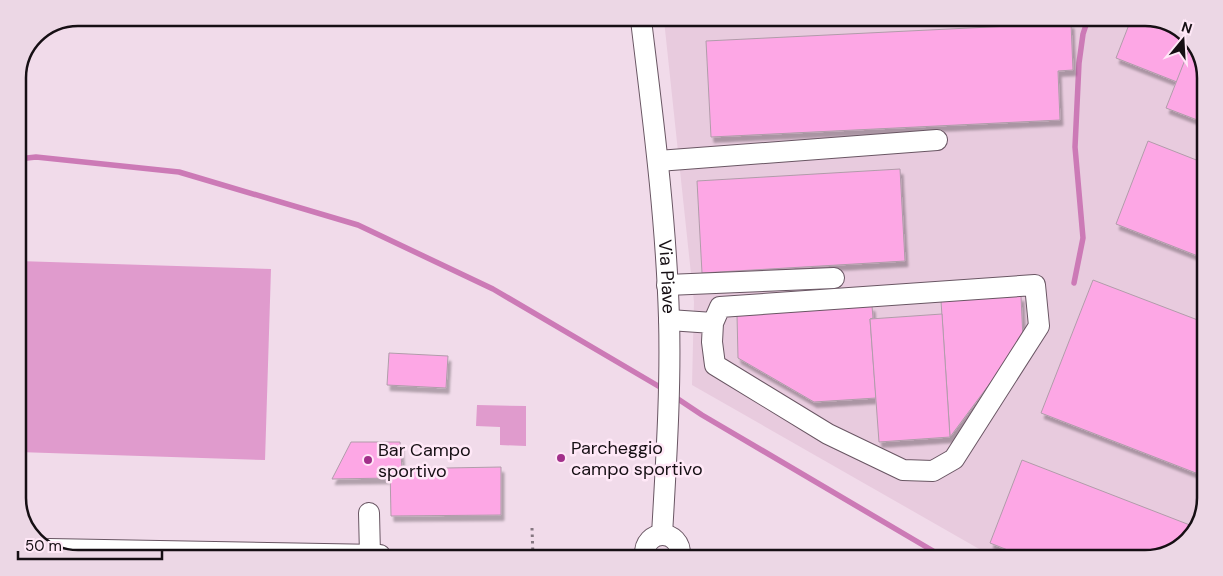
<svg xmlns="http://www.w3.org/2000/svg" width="1223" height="576" viewBox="0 0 1223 576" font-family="'DM Sans',sans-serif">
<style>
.built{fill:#e8cbde}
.green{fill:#e09bcd}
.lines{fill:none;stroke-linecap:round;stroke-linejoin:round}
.stream{stroke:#cc7ab6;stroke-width:5.5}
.building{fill:#fda7e5;stroke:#b19caa;filter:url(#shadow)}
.minor-casing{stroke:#695663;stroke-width:22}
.path{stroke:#857781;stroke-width:3;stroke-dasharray:2.5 4;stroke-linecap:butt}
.minor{stroke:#fff;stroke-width:20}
.poi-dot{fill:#a22f8a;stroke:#ffe8f7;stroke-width:2}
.labels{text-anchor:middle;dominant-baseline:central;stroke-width:5;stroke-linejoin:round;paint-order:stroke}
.street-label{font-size:18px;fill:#160f14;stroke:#ffe8f7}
.poi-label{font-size:18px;fill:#160f14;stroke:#ffe8f7;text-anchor:start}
.rim{fill:none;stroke:#160f14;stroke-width:2.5}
</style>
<defs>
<filter id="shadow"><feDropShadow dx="3" dy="5.5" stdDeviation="1" flood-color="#0004"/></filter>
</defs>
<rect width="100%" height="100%" fill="#f1dbea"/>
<polygon class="built" points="664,20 1168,22 1195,44 1205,75 1201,521 1178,548 1145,558 995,558 692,385 694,302"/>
<g class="green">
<polygon points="18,261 271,269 265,460 18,452"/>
<polygon points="477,405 526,406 526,446 500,445 500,427 476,426"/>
</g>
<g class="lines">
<g class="stream">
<polyline points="18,159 36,157 179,172 358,225 493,289 665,390"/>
<polyline points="1074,283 1083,238 1075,147 1079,63 1083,34 1087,22"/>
<polyline points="672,395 702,415 945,558"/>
</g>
</g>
<g class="building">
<polygon points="1130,22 1168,22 1192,42 1177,82 1116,58"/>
<polygon points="1071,23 1073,70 1058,71 1060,120 711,137 706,41"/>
<polygon points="1192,42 1195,44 1205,75 1205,123 1166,108"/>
<polygon points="1148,141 1204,163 1203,258 1116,224"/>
<polygon points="900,169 905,261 702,273 697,181"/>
<polygon points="1093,280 1203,322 1201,475 1041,413"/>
<polygon points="1021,296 1023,339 950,437 941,301"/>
<polygon points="872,306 873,318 870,319 876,398 814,402 738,358 737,315"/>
<polygon points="942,314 950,437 879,442 870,319"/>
<polygon points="389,353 448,356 446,388 387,385"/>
<polygon points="351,442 400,442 402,468 390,469 390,478 332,479"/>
<polygon points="1022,460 1195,527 1178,548 1145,558 1028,558 990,543"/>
<polygon points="501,467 501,515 391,516 390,469"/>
</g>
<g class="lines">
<defs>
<g id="minor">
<path id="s1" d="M641 20C653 119 666 218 669 318 671 390 666 463 662 535"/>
<polyline points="658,161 937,140"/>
<polyline points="667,285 834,278"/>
<polyline points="669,320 713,323 712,342 715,365 828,434 903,470 933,471 954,459 1039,326 1035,285 720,307 713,323"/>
<polyline points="369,513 370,555"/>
<polyline points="49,549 380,555"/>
<path d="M645 556C643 528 682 528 680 556"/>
</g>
</defs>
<use href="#minor" class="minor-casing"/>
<polyline class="path" points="532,528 533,556"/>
<use href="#minor" class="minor"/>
</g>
<g class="poi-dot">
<circle cx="561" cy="458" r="5"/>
<circle cx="368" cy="460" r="5"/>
</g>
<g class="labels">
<g class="street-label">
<text stroke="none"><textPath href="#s1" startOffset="258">Via Piave</textPath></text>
</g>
<g class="poi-label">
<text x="571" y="448">Parcheggio<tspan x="571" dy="21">campo sportivo</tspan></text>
<text x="378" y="450">Bar Campo<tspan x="378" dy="21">sportivo</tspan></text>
</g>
</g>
<path d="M0 0H1223V576H0ZM78 26H1145A52 52 0 0 1 1197 78V498A52 52 0 0 1 1145 550H78A52 52 0 0 1 26 498V78A52 52 0 0 1 78 26Z" fill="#ecd7e5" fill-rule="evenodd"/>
<path class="rim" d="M78 26H1145A52 52 0 0 1 1197 78V498A52 52 0 0 1 1145 550H78A52 52 0 0 1 26 498V78A52 52 0 0 1 78 26Z"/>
<g transform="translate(1183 40) rotate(18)" stroke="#ffe8f7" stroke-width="4" paint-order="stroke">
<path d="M0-4L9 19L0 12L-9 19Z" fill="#160f14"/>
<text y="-8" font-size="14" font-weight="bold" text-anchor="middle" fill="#160f14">N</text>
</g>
<path d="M18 551v8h144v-8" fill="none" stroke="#160f14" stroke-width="2.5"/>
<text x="25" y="551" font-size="15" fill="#160f14" stroke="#ffe8f7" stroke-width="4" paint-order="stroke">50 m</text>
</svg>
